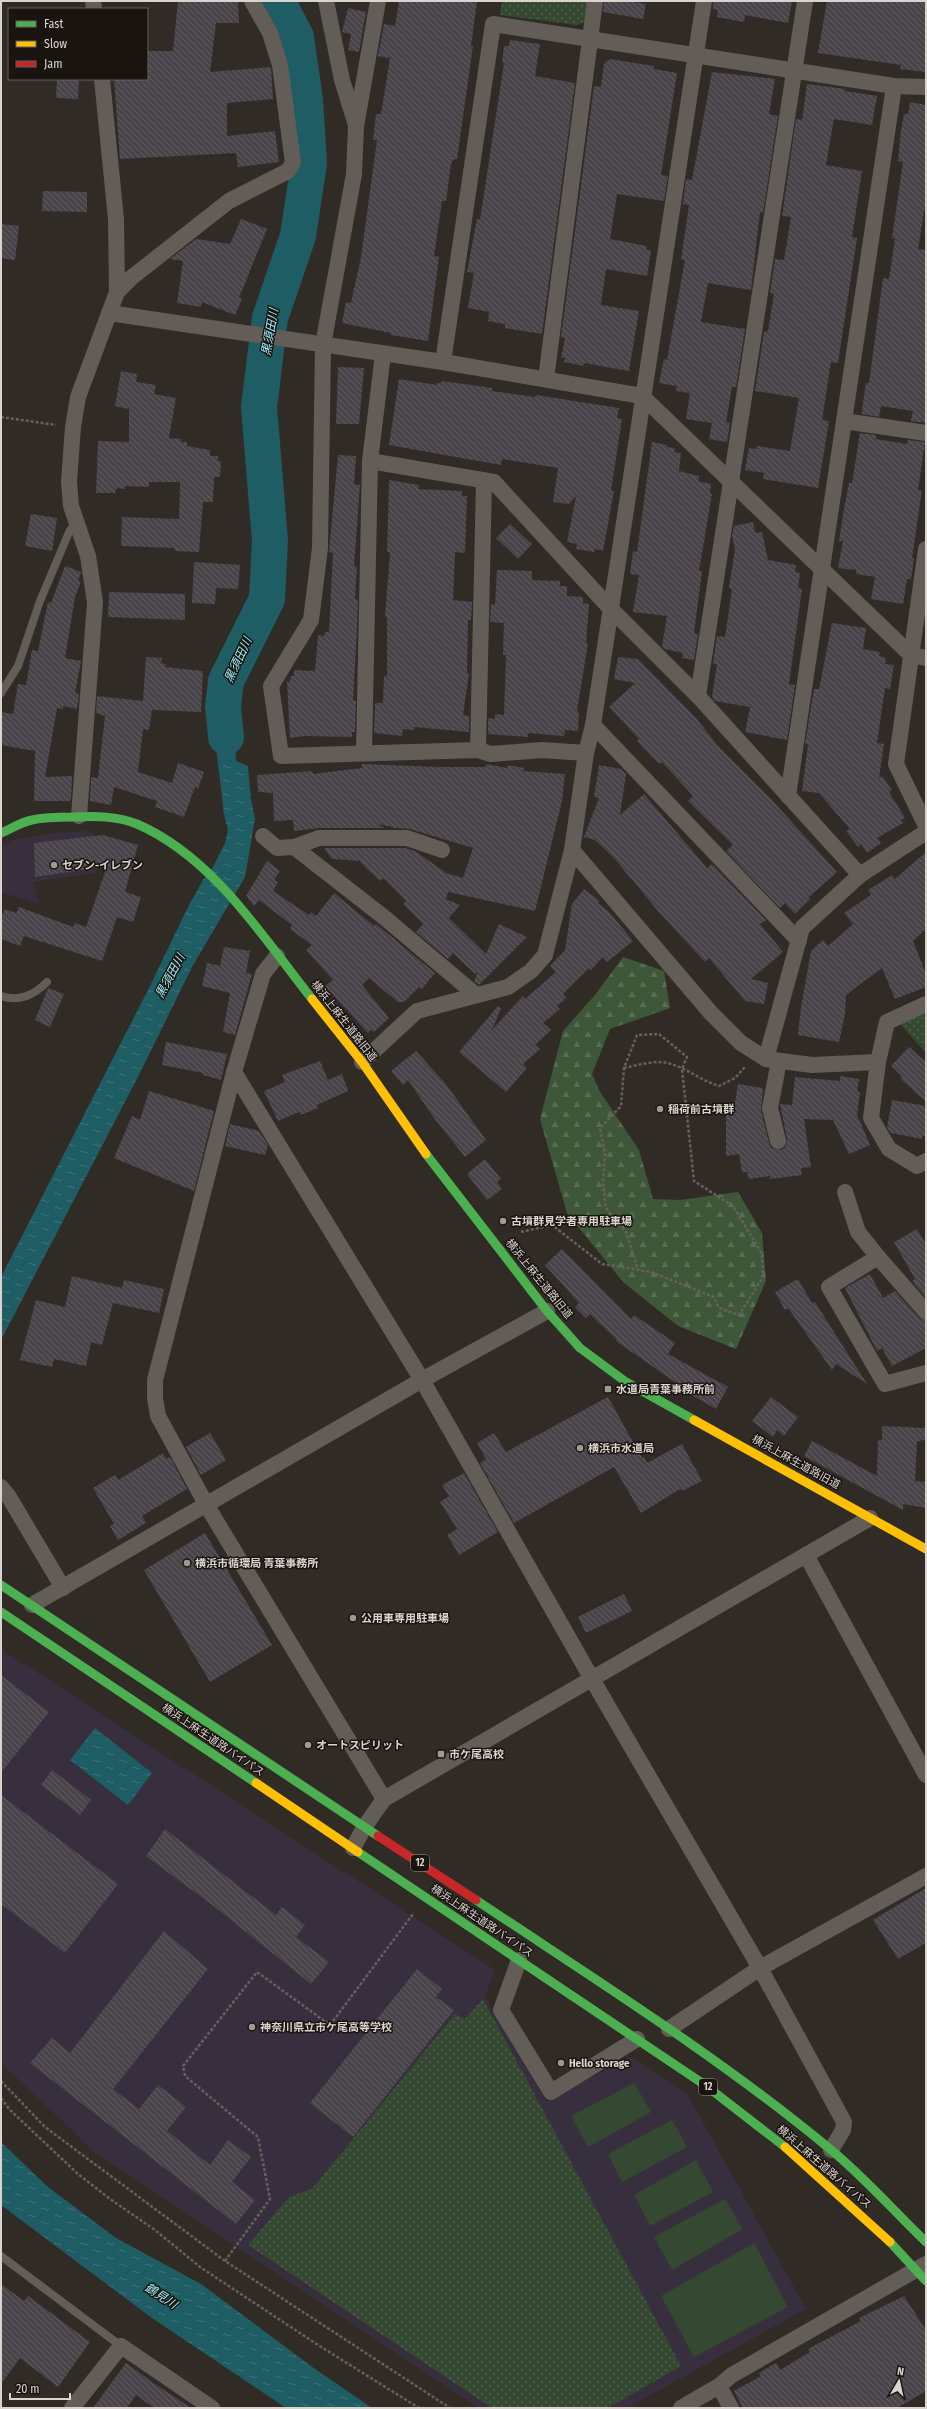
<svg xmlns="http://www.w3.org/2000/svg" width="927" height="2409" viewBox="0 0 927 2409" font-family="'Fira Sans Condensed','Noto Sans JP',sans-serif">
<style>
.commercial{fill:#392f3c}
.education{fill:#372f3d}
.grass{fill:url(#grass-dots)}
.forest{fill:url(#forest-firs)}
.pitch{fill:#354831}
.water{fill:url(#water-ripples)}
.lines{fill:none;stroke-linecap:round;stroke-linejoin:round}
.river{stroke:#1f5d64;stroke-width:36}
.building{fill:url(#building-back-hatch)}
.path{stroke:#67615d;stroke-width:2.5;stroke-dasharray:3 2;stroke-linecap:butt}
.lane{stroke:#635d58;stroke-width:8}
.street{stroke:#635d58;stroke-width:16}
.fast{stroke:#4caf50;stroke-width:9}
.slow{stroke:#ffc107;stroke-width:9}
.jam{stroke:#c62828;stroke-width:9}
.poi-dot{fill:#9f9893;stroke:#191410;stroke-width:1.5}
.labels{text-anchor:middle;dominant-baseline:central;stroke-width:3;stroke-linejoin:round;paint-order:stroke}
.shield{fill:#191410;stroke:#a09a95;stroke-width:1}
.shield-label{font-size:10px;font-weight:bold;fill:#dad3ce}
.poi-label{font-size:11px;font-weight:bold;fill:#dad3ce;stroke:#191410;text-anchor:start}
.street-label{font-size:11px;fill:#dad3ce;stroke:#191410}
.water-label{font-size:12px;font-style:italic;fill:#a1f0fa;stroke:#191410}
</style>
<defs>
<pattern id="grass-dots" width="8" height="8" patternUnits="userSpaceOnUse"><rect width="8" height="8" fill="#354831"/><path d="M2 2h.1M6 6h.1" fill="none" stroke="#52624e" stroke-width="1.8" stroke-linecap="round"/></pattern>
<pattern id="forest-firs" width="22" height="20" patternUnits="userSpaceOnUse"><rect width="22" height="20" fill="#3d5738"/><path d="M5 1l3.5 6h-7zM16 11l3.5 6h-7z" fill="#586e54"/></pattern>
<pattern id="water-ripples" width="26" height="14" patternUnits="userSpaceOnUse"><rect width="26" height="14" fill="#1f5d64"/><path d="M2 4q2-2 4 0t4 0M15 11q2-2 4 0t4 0" fill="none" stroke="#3f7379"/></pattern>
<pattern id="building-back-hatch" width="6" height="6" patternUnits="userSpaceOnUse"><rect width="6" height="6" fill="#48444a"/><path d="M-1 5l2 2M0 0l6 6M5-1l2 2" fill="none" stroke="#625e63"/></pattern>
</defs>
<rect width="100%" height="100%" fill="#312b26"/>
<polygon class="commercial" points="89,831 94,834 95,873 33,882 39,904 1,892 1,845 13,840 51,833"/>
<polygon class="education" points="1,1649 495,1970 485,1996 546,2101 630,2057 688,2095 806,2309 627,2408 479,2408 97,2154 1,2063"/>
<g class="grass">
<polygon points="502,1 590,1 587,21 577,25 500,15"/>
<polygon points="926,1012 926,1053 899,1023"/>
<polygon points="483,1999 681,2366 608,2408 492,2408 248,2245 289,2197 312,2189 455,2014 465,2019"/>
</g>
<polygon class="forest" points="623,957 664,971 670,1008 610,1029 592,1074 600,1092 639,1150 653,1199 680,1200 738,1192 762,1233 766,1281 736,1349 678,1326 623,1282 567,1213 540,1119 563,1031 595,995"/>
<g class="pitch">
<polygon points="634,2083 651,2112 588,2147 571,2116"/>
<polygon points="672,2120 687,2147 622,2182 608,2154"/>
<polygon points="696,2160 713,2192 650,2226 634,2195"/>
<polygon points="725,2199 743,2229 672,2270 654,2237"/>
<polygon points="754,2243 788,2307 694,2357 661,2296"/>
</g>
<g class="water">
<polygon points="216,687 232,688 236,761 248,766 251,799 255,819 245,877 192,967 140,1073 1,1340 1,1277 148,990 188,907 203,880 213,867 225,843 228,830 224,814 214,730"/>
<polygon points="95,1728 152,1773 128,1805 70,1760"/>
<polygon points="1,2142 48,2187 116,2238 201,2284 315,2369 372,2408 286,2408 152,2318 1,2205"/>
</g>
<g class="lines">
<polyline class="river" points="226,737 223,706 226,681 267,599 270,541 259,407 270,318 298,236 309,163 305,100 296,37 277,1"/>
</g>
<g class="building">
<polygon points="178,1 238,1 239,23 216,23 210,72 271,67 273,99 227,103 227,136 275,131 279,162 238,167 236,153 120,159 114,79 147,80 147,51 173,51"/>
<polygon points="399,1 477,1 471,46 473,46 457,159 454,159 451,164 446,201 442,201 434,256 439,257 428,341 391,335 391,333 342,323 346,302 351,303 361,257 377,140 373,140 376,114 381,114 390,58 378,56 384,24 395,26"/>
<polygon points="604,1 630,1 646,4 643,19 603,12"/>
<polygon points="713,1 792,1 788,23 745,15 744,22 717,17 718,10 713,9"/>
<polygon points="827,1 926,1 926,72 900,69 901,65 818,53"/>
<polygon points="348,8 366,12 359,52 348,50 351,34 342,32"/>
<polygon points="510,40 540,44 535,76 575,83 542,334 505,328 505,324 488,321 489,312 468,308 474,273 467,272 477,219 480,220 504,63 502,63 504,46 509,46"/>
<polygon points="610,59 654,66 654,69 677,73 661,175 668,176 664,201 617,194 610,239 647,246 646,250 651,250 647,276 606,269 601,305 639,311 629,371 584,363 584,366 564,362 565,358 561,358 565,338 561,337 594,86 601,87 604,64"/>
<polygon points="712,72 775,79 769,114 778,116 763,213 760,212 751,290 708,283 701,322 745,329 736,387 732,387 726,422 730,423 727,442 709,439 712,423 686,419 690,393 676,391 677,386 659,383 664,359 667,360 685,260 681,260 689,205 683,204 686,179 692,180"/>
<polygon points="57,79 79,79 78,99 56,98"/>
<polygon points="807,84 845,89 845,91 877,96 872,125 834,119 826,165 862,171 852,237 857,238 838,363 831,362 822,420 829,421 818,488 763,479 764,473 745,470 749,448 756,449 757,446 790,451 799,398 755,391 764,332 768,331 774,294 770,293 775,259 784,260 791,217 782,216 796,119 802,120"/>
<polygon points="910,102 926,105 926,200 918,249 926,250 926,423 911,421 913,411 881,406 879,417 862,414 862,410 866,383 869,383 883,278 889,279 895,239 892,238 903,162 898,161 901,131 904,114 908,114"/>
<polygon points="43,191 87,192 87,212 42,211"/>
<polygon points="241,219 267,229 239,298 242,299 235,315 202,302 201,307 177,303 183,261 170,259 196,239 230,244"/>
<polygon points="1,224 19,226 15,260 1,258"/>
<polygon points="338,367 364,368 359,424 336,424"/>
<polygon points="121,371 137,374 136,382 156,385 154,394 176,398 169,438 181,439 181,442 187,442 187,446 210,450 210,456 218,456 218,461 221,461 220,477 214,477 213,502 203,502 199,552 175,551 175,548 121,546 122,517 179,519 180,482 149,482 149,487 125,486 125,489 117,488 115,493 96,493 98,441 129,442 129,409 115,406"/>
<polygon points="399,379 437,385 437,383 441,383 442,381 492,388 492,391 535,397 536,395 619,408 617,418 622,419 611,491 614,491 603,551 595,549 594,552 576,549 577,544 567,542 576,496 569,504 553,502 558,468 502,459 501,465 389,445"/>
<polygon points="860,433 876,435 876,439 907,444 908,440 925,442 918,490 922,490 912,558 914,559 911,579 907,579 903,604 871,599 875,577 856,574 856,570 838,568 843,541 839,541 843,515 849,483 852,483"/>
<polygon points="652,442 667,445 667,447 675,448 674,452 681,453 679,471 699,476 698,481 711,484 710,493 712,494 699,571 702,571 694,633 698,634 694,660 682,658 683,653 665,649 662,646 667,616 633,612 639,575 630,574 633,551 637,552"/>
<polygon points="338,455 356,456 354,484 360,485 354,566 357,567 355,599 358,600 357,628 353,701 356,701 355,732 352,732 352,737 305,736 290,738 287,681 290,682 291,676 294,676 294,670 315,671 318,635 324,636 325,632 329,632 333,553 329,552"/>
<polygon points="389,480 419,485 418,489 462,491 462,496 467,496 465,553 455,552 453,600 472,602 471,620 468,620 467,673 469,673 463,715 469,716 469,732 414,727 414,730 403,729 402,736 374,733 375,703 383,703 384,676 387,676 387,617 385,617 390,552 387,552"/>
<polygon points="31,514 57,518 52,551 25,546"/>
<polygon points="753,522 755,533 762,532 768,560 796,565 795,572 800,573 798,588 802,589 789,684 795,685 787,740 745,732 750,707 715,701 712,697 717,664 713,664 717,636 725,637 732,589 729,588 735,549 732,536 734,526"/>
<polygon points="510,524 532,544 518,559 496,538"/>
<polygon points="194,562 240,565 238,589 216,588 215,604 192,603"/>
<polygon points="65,566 81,572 78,581 81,582 75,597 65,658 81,661 75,693 79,694 77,709 63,706 63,709 57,708 45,777 72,776 71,799 70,801 34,801 35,751 1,745 1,712 13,714 18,684 26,685 32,650 38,651 48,602 51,603"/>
<polygon points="497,570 532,571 532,580 560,581 560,586 567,586 567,596 583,597 583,603 589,604 586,643 588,643 577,711 579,712 578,731 565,730 564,736 528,733 528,737 488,734 488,718 495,719 495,714 504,715 506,655 503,655 504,623 490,622 491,604 495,605"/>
<polygon points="109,592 185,594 185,620 108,617"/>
<polygon points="832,623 866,628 863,649 880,652 879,656 886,658 885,664 894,665 890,689 885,688 877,743 884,744 879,778 882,776 892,790 889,792 905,818 901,820 903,823 877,838 881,843 867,853 861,844 858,847 846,831 850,829 819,793 802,791 808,744 805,744 814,689 819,689"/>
<polygon points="146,657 162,658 161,663 166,664 165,667 203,671 201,712 152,710 149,730 143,729 138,772 172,783 178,763 204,772 198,789 195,787 184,817 155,807 157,801 114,787 111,805 90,801 91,777 98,778 105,716 96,713 97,696 143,701"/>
<polygon points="618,657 638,659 696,718 718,746 771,799 837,872 808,898 810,899 795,914 785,903 780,908 726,851 733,845 688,801 693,796 662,762 659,764 637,741 639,739 609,707 635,683 614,679"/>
<polygon points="362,764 439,767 486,767 486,764 507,768 508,765 524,768 523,771 565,774 562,801 535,911 448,892 446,899 460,905 449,918 486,954 499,924 527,937 479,985 474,981 478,972 475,974 453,953 448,959 416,932 423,924 403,904 406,901 383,878 380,881 360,862 361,861 332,859 325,850 325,848 405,848 415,851 446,873 463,878 473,848 410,829 395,828 379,824 384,828 319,828 294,831 293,820 274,821 273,793 258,792 257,775 312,771 313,774 362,768"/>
<polygon points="599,765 621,769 626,774 620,815 644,794 707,868 712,864 766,920 760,924 783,952 751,979 768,983 764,1004 745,1001 709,958 705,962 658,911 614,858 595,840 584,837 599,798 594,797"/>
<polygon points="103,835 138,845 125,892 141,897 133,922 117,917 102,961 24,936 20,946 1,939 1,918 5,909 16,913 19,907 73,927 75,923 86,927 107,866 35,877 34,843"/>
<polygon points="926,852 926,929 913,941 926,974 926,987 895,999 882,968 846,995 845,1014 839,1042 798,1035 801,1007 811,951 823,940 828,946 853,924 844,913 871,895 868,890 892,875 895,879"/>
<polygon points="267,861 280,871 274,880 278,882 273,891 309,915 311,912 316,916 334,893 374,926 376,924 435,973 422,989 419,987 404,1002 398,1002 369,978 362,985 389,1018 374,1032 371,1030 368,1033 325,986 333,980 306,950 312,945 290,929 292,925 259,900 254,906 246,896"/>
<polygon points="584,889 600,901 598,903 609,912 633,941 607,962 603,957 591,970 589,968 563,994 566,998 557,1006 560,1009 543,1023 551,1030 535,1045 540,1049 523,1064 527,1068 506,1092 459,1052 498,1006 501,1008 492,1030 523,996 525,999 556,972 550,966 565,950 572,904"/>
<polygon points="224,947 250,951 246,973 252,974 235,1035 223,1032 230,993 202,986 207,963 220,966"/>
<polygon points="48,988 64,994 50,1027 35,1020"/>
<polygon points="166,1042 227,1054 221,1080 203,1075 203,1073 162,1065"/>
<polygon points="909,1047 926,1062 926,1102 900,1078 902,1076 891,1066"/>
<polygon points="416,1051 445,1083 486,1140 465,1157 434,1118 408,1080 403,1085 391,1071"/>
<polygon points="320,1061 328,1080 342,1074 348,1091 317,1105 318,1108 301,1115 299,1112 278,1121 264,1091 285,1082 282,1075"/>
<polygon points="840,1076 859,1079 857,1091 860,1092 857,1115 870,1145 849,1154 833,1120 804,1119 811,1167 801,1168 802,1175 770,1179 770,1176 749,1179 747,1172 742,1172 739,1154 726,1156 726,1109 734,1109 738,1084 763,1088 761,1110 769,1143 771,1148 780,1150 785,1148 787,1139 780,1104 792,1105 795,1077 840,1081"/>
<polygon points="149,1091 214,1111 194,1191 114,1158 132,1116 140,1120"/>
<polygon points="892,1100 926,1106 926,1136 922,1136 922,1139 891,1133 887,1127"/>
<polygon points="230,1124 259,1131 268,1145 265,1155 225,1146"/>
<polygon points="485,1159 501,1179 497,1182 502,1189 487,1200 467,1174"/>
<polygon points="917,1229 926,1244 926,1298 912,1281 915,1279 894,1242"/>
<polygon points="562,1249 631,1319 634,1315 675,1343 668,1354 728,1387 716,1409 674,1385 675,1382 616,1341 617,1340 590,1314 586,1318 575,1307 579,1303 545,1265"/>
<polygon points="870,1274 883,1298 895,1291 919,1318 926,1321 926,1348 892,1366 882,1348 877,1351 845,1288"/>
<polygon points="72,1276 122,1288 124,1280 164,1289 159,1313 113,1303 102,1345 91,1342 86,1366 54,1359 52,1367 20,1360 36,1300 65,1307"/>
<polygon points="798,1279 812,1303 815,1302 867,1384 836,1364 832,1370 788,1308 785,1310 775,1292"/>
<polygon points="608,1397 642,1458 644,1457 647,1463 682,1444 702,1481 682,1491 680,1489 641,1513 614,1467 514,1523 480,1463 486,1459 477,1443 494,1433 506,1452"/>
<polygon points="771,1397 798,1417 784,1436 777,1430 773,1437 752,1421"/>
<polygon points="882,1426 926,1428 926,1439 917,1442 915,1481 926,1482 926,1508 903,1504 903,1510 804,1456 812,1441 877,1476 878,1440 882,1440"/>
<polygon points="210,1433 226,1460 201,1475 186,1447"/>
<polygon points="163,1453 166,1459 170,1457 187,1489 142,1516 146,1523 118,1540 110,1526 114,1524 93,1488 115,1475 118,1480"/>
<polygon points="464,1473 498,1532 459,1555 447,1535 457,1529 440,1502 449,1496 442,1485"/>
<polygon points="205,1533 272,1645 210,1682 144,1570"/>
<polygon points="624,1594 632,1611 586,1633 578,1617"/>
<polygon points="1,1675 49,1712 1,1773"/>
<polygon points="52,1770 91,1800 80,1815 41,1785"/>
<polygon points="1,1795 118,1884 65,1953 1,1904"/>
<polygon points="165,1829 276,1915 282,1907 305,1925 296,1937 329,1962 311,1984 215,1907 146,1856"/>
<polygon points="926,1888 926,1943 898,1959 873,1920"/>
<polygon points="164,1931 208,1969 113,2089 139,2109 158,2085 186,2107 167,2131 210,2165 228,2140 251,2157 232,2182 255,2200 236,2224 30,2063 52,2038 70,2053"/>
<polygon points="417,1969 442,1989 436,1997 454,2010 353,2137 310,2103"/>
<polygon points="1,2284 24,2301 28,2296 90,2342 58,2387 20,2358 1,2384"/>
<polygon points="904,2296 926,2330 926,2391 897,2408 743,2408 734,2391 761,2376 759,2373 776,2363 780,2370 810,2352 808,2349 861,2321 859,2318"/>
<polygon points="126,2363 152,2382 191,2408 154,2408 136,2395 127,2408 93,2408"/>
</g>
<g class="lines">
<g class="path">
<polyline points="1,417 56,425"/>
<path d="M624 1068C638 1065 657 1059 671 1064 688 1069 702 1081 719 1086L735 1078 745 1067"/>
<polyline points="521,1232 552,1225 602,1264 651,1272 714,1297 719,1308 739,1315 763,1277 762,1254 733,1206 694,1181 682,1069 687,1057 659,1034 637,1035 624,1068 621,1106 600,1128 605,1154 603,1183 606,1208 626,1232 638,1270"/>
<polyline points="1,2081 45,2127 225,2261 450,2408"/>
<polyline points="1,2098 10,2110 78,2174 110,2199 155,2230 200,2267 318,2345 419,2408"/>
<polyline points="225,2261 270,2199 258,2137 185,2076 183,2066 257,1972 330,2025 413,1914"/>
</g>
<g class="lane">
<polyline points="1,693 18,666 40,601 70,530 76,523"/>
<path d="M1 996C20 1002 34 995 47 982"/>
<polyline points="1,2256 121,2346"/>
</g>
<g class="street">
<polyline points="93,1 94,9"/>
<polyline points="326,1 342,80 355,122"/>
<polyline points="378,1 356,126 354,174 323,345 320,548 311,620 271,686 281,756 478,750 491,754 542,750 586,753"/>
<polyline points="117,292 131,278 229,201 288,171 293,163 280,65 270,33 252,1"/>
<polyline points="109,313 443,362 642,396 911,655 926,658"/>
<polyline points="443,362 493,24 894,86 926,87"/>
<polyline points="546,379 595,1"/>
<polyline points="844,421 926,433"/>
<polyline points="370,461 494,482 610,608 698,696 860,875"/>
<polyline points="926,549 896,764 926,826"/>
<polyline points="698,696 805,1"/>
<polyline points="593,725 799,941"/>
<polyline points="478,750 484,481"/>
<polyline points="364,753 370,461 383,354"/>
<polyline points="788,796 894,86"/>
<polyline points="79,816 95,602 88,556 71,506 69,482 73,427 78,397 117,292 116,219 102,79"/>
<polyline points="263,836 277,848 294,847 319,838 407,838 442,850"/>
<polyline points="294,847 385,918 476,995"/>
<polyline points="572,850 710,1012 741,1043 766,1059"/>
<polyline points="277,956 263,974 234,1072 155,1380 155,1398 158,1416 207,1506 384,1799"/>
<polyline points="926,1004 887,1022 878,1062 871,1118 889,1149 917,1166 926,1161"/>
<polyline points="362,1062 417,1011 508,987 531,971 545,955 572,850 586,753 593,725 704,1"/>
<polyline points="878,1062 812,1065 766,1059 802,928 860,875 926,832"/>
<polyline points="234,1072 422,1380 592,1679 760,1968 844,2122 843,2130 831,2150"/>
<polyline points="778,1141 770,1108 779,1061"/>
<polyline points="845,1192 858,1232 878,1257"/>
<polyline points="926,1312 878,1257 829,1287 885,1384 926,1373"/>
<polyline points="1,1487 9,1497 63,1588"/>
<polyline points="806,1555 926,1775"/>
<polyline points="32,1605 422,1380 547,1311"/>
<polyline points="353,1848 365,1826 384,1799 870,1518"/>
<polyline points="519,1960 501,2010 551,2092 637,2039"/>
<polyline points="669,2029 760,1968 926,1876"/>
<polyline points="719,2386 731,2408"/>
<polyline points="72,2408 121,2346 212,2408"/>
<polyline points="681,2408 719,2386 732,2375 926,2264"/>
</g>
<g class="fast">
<path d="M1 833C11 829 21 822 32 820 45 817 60 817 74 817 95 816 117 816 137 824 213 857 262 936 312 999"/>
<polyline points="426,1154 547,1311 580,1348 626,1382 694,1420"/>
<polyline points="1,1585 378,1836"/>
<polyline points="1,1612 256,1783"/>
<polyline points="358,1852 705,2085 785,2147"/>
<path d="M476 1900C596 1980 719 2057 830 2149 864 2177 894 2211 926 2242"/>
<polyline points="890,2242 926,2281"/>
</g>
<g class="slow">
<polyline points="312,999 362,1062 426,1154"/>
<polyline points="694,1420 926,1549"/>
<polyline points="256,1783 358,1852"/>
<polyline points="785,2147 890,2242"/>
</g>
<polyline class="jam" points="378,1836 476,1900"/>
</g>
<g class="poi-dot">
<circle cx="54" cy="865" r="4"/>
<circle cx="660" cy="1109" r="4"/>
<circle cx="503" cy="1221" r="4"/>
<rect x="604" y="1385" width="8" height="8" rx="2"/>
<circle cx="580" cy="1448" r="4"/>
<circle cx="187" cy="1563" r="4"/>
<circle cx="353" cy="1618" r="4"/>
<circle cx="308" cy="1745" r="4"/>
<rect x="437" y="1750" width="8" height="8" rx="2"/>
<circle cx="252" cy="2027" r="4"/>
<circle cx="561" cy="2063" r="4"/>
</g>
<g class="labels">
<g class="shield">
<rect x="411" y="1855" width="18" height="16" rx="3"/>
<rect x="699" y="2079" width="18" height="16" rx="3"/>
</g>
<g class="shield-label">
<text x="420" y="1863">12</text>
<text x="708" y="2087">12</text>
</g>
<g class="poi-label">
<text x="62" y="865">セブン-イレブン</text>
<text x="668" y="1109">稲荷前古墳群</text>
<text x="511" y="1221">古墳群見学者専用駐車場</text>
<text x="616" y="1389">水道局青葉事務所前</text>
<text x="588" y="1448">横浜市水道局</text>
<text x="195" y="1563">横浜市循環局 青葉事務所</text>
<text x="361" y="1618">公用車専用駐車場</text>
<text x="316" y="1745">オートスピリット</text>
<text x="449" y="1754">市ケ尾高校</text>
<text x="260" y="2027">神奈川県立市ケ尾高等学校</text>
<text x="569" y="2063">Hello storage</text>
</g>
<g class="street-label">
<text transform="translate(344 1021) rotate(52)">横浜上麻生道路旧道</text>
<text transform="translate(539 1279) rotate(51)">横浜上麻生道路旧道</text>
<text transform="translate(796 1462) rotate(29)">横浜上麻生道路旧道</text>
<text transform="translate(213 1740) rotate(34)">横浜上麻生道路バイパス</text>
<text transform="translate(482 1921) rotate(34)">横浜上麻生道路バイパス</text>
<text transform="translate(824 2167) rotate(41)">横浜上麻生道路バイパス</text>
</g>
<g class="water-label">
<text transform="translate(270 332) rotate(-80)">黒須田川</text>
<text transform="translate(238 660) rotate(-65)">黒須田川</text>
<text transform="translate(170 976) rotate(-62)">黒須田川</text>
<text transform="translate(161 2296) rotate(33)">鶴見川</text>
</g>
</g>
<rect width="927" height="2409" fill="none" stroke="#dad3ce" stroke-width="4"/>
<rect x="8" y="8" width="140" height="72" fill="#191410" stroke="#66605c"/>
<rect x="16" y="21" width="20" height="6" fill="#4caf50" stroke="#66605c"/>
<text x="44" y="28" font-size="12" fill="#dad3ce">Fast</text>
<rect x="16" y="41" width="20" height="6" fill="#ffc107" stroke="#66605c"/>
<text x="44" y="48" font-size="12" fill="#dad3ce">Slow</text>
<rect x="16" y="61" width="20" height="6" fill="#c62828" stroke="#66605c"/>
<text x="44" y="68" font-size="12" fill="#dad3ce">Jam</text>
<g transform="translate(899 2381) rotate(9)" stroke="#191410" stroke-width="3" paint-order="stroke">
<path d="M0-3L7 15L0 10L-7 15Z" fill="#dad3ce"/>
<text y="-6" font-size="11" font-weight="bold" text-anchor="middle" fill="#dad3ce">N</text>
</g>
<path d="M10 2393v6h60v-6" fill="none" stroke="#dad3ce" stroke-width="2"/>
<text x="16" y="2393" font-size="12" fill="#dad3ce" stroke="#191410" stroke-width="3" paint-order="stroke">20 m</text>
</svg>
